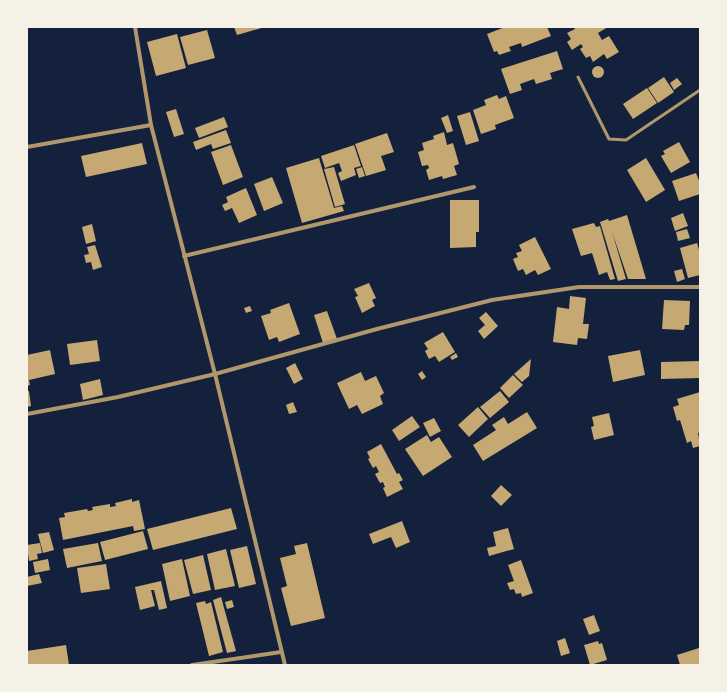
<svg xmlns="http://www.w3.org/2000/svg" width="727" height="692" viewBox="0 0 727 692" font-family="'Noto Serif',serif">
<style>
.building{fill:#c6a872}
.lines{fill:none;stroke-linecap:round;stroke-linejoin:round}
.service{stroke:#b1986c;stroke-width:3}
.minor{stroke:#b1986c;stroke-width:4}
</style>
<rect width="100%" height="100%" fill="#14213d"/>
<g class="building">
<polygon points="234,27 265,27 237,35"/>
<polygon points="505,27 547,27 551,36 522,47 521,43 509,47 511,51 499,55 497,51 494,52 487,34"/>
<polygon points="573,27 608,27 598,33 602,40 609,36 619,52 607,59 604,54 593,62 590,56 586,58 580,49 583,47 581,44 572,50 567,42 571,39 567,33 575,29"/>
<polygon points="207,30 215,58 188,65 180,37"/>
<polygon points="177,34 186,68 156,76 147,42"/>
<polygon points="557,51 563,69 550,73 552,79 536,84 534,79 520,84 522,90 510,94 501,69"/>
<circle cx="598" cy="72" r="6"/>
<polygon points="664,77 674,92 658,103 648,88"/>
<polygon points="677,78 682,84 674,90 670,83"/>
<polygon points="647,88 657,103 633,119 623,104"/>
<polygon points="497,95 499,99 506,96 514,118 495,125 496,129 481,134 473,110 486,105 484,100"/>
<polygon points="176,109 184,134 174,137 166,112"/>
<polygon points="470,112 479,141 466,145 457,116"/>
<polygon points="448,115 453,131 447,133 441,118"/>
<polygon points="224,117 228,127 199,138 195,128"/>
<polygon points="226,130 231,143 213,149 211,144 196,150 193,142"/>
<polygon points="444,132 447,145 453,143 459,164 454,166 457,175 443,179 442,176 429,180 426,170 429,168 428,165 422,166 418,152 424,150 422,143 434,139 433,136"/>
<polygon points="387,133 394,152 381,156 386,170 366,176 355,144"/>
<polygon points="679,142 690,162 671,173 661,156 665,154 663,151"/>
<polygon points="142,143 147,164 86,177 81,156"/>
<polygon points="231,145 243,177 223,185 211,152"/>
<polygon points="354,145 361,166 354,168 356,175 341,181 338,173 342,171 339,163 325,168 321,156"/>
<polygon points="319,158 334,208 342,206 344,211 302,223 286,168"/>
<polygon points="646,158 665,190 646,202 627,170"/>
<polygon points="334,167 345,204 335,207 324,169"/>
<polygon points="362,167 365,176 359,178 356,169"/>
<polygon points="696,173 700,183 700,194 679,201 672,181"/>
<polygon points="272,177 283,203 264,211 254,184"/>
<polygon points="246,188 257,215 239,223 232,208 225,211 222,205 228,202 226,197"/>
<polygon points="450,200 479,200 479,232 476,232 476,247 450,248"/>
<polygon points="683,213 688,226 675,231 671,218"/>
<polygon points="627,215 646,279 628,279 612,232 626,279 618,281 600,222 608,219 609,221"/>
<polygon points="594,223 596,227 600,226 615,279 610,280 607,272 599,275 592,253 581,256 572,229"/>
<polygon points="92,224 96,241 86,244 82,227"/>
<polygon points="687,229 690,238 678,241 676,232"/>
<polygon points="535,237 551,269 538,275 535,270 526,275 523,269 518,271 513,259 518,257 516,253 522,251 519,245"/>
<polygon points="697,243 700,253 700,275 688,278 680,248"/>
<polygon points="95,245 102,267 93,270 91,262 86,263 84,255 89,254 87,247"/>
<polygon points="682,269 685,279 677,282 674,271"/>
<polygon points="369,283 376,298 372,300 375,306 362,313 355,297 358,296 354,289"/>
<polygon points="570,296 586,298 583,324 589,324 587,339 578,338 577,345 553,342 557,307 569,309"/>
<polygon points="664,300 690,301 689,325 685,325 684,330 662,329"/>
<polygon points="289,303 300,334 279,342 277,337 269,340 261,316 271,313 270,310"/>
<polygon points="250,306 252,311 246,313 244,308"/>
<polygon points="327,311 337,339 323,343 314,315"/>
<polygon points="486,312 498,326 484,339 478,331 485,325 479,318"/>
<polygon points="443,332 455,352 439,362 435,356 429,359 425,351 428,349 424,343"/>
<polygon points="97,340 100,361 70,365 67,344"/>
<polygon points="50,350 55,374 29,380 30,385 27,386 27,355"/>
<polygon points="640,350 645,375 613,382 608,356"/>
<polygon points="456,353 458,357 452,360 450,357"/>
<polygon points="531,359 529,376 522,382 514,374"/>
<polygon points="700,361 700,378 661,379 661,362"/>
<polygon points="295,363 303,379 294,384 286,368"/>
<polygon points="422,371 426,377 422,380 418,374"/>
<polygon points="361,372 365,381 376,376 384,393 380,396 383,404 362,414 357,405 349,409 337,383"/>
<polygon points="513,375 523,385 509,398 500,388"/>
<polygon points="100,379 103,395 83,400 80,384"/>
<polygon points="27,391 29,391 31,406 27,407"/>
<polygon points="500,391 509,402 490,418 480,407"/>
<polygon points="700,392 700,432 698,433 700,446 693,448 691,441 687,443 680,420 677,421 673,407 679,405 677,399"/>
<polygon points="293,402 297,412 289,414 286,405"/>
<polygon points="478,407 488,419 469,437 458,425"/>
<polygon points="527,412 537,428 483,461 473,445 496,430 492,425 504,417 508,424"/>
<polygon points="609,413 614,435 594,440 591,427 594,426 592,417"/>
<polygon points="412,416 420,427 399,441 392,430"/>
<polygon points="434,418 441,431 430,437 423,423"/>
<polygon points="427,435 431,442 439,437 452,457 423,476 405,449"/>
<polygon points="381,444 397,474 399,473 403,480 399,482 403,489 387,497 383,488 385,487 383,482 380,483 375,474 379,472 376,466 373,468 368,459 370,458 367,452"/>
<polygon points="501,485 512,495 501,506 491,496"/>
<polygon points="132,499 132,502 139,500 145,529 134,531 133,526 63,540 59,518 65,517 64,513 87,509 88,511 93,510 92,507 110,504 110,507 116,506 115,503"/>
<polygon points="231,508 237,529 153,550 147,529"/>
<polygon points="402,521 410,542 396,548 391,537 373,544 369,534"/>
<polygon points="508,528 514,549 489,556 487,548 496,546 493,532"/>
<polygon points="143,531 148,549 105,560 100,542"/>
<polygon points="49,532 54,550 43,553 38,534"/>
<polygon points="40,543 42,553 37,554 38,559 29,561 27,545"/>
<polygon points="98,543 102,561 67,568 63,549"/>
<polygon points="307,543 325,618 291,626 281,588 287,586 280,558 296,554 294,546"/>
<polygon points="247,546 256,584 239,588 230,550"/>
<polygon points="226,549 235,586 215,590 207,554"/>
<polygon points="203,555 211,590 193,594 184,560"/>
<polygon points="48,559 50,570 35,573 33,562"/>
<polygon points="182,559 190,596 170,601 162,564"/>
<polygon points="521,560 533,593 522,597 521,593 516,594 514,589 510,590 507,583 514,581 508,565"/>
<polygon points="106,564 110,589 81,593 77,568"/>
<polygon points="39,574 42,583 27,586 27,577"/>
<polygon points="161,581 167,608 159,610 154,590 151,590 155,606 140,610 135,587"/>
<polygon points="221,597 236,651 227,653 213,600"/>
<polygon points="232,600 234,607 227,609 225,602"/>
<polygon points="205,601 206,604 211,602 223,652 209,656 196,603"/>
<polygon points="594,615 600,631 589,635 583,619"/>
<polygon points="565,638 570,653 561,656 557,641"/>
<polygon points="598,641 599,644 602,643 607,660 590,665 584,645"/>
<polygon points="66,645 69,665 27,665 27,651"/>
<polygon points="699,648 700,652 700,665 680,665 677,655"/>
</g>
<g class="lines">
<polyline class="service" points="578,77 609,139 626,140 700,90"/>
<g class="minor">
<polyline points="135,27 151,125 215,374 285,665"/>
<polyline points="27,147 151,125"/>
<polyline points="184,256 474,187"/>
<polyline points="27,414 118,397 215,374 377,329 492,300 579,287 700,287"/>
<polyline points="192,665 281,652"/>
</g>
</g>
<rect width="727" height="692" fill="none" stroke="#f6f1e7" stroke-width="56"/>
</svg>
